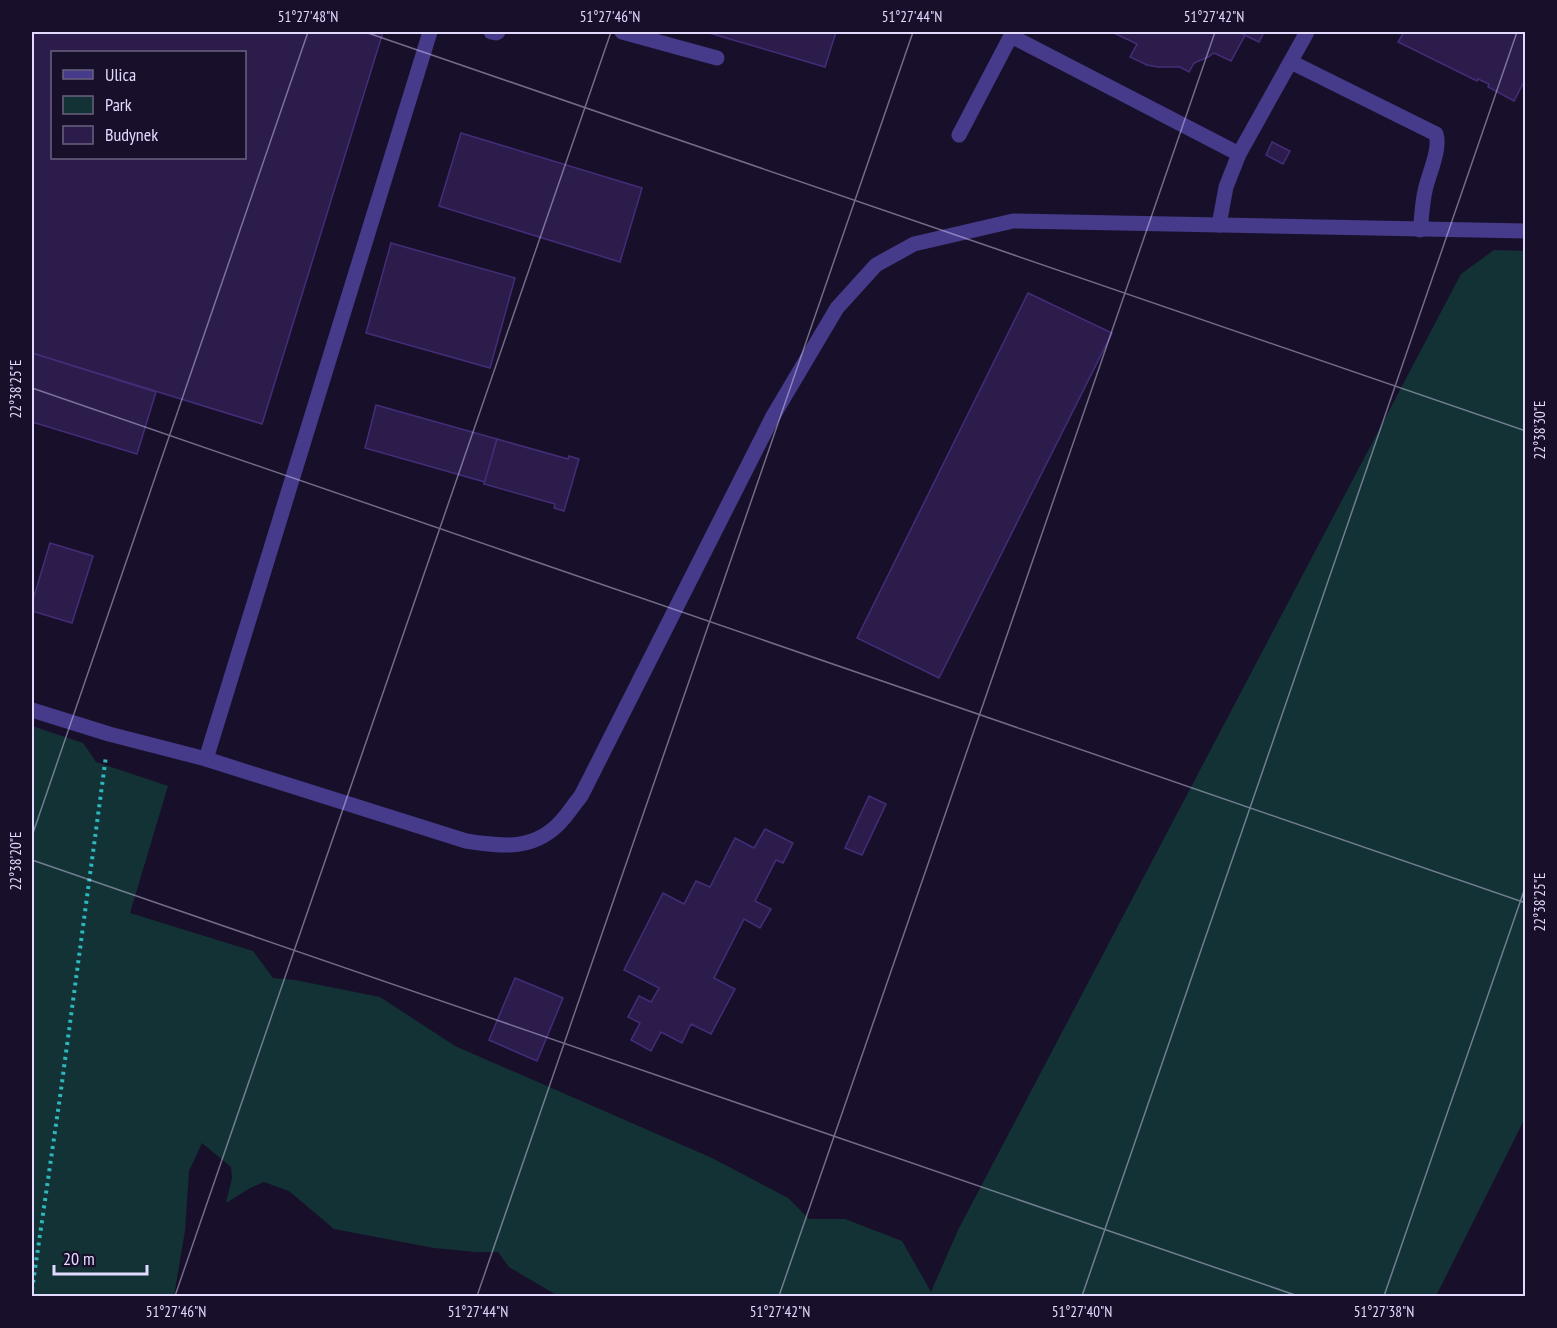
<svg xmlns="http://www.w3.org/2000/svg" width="1557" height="1328" viewBox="0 0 1557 1328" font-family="'PT Sans Narrow',sans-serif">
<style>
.green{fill:#133235}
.building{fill:#2b1c4c;stroke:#442d78;stroke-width:1.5;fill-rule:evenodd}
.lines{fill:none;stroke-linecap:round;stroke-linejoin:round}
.path{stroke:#2eb7bf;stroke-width:4;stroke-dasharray:3 4.5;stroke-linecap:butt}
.minor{stroke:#463a8a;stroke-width:15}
.ticks{fill:none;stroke:#e2daff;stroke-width:1.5;stroke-opacity:0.45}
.neatline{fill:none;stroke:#e2daff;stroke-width:2}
.ticks-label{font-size:15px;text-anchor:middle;fill:#e2daff}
</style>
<rect width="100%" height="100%" fill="#18102a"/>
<polygon class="green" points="1494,250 1526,251 1525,1118 1436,1296 558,1296 509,1267 498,1252 476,1252 434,1248 334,1229 289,1191 264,1182 250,1188 226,1203 232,1178 231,1167 202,1143 189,1171 185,1231 174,1296 32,1296 32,726 83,743 96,762 168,786 130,913 253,951 273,978 295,980 380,997 455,1046 712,1158 788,1198 809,1219 845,1219 902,1241 931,1292 958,1230 1461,274"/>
<g class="building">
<path d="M32 32H383L262 424 32 353ZM52 52H244V158H52Z"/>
<polygon points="706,32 836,32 825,67"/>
<polygon points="1112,32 1238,32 1245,35 1231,61 1214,53 1208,57 1194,63 1189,72 1180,67 1158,67 1147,65 1130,57 1137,44"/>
<polygon points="1238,32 1264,32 1259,42"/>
<polygon points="1404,32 1526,32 1526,78 1514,101 1488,87 1489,84 1478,79 1477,81 1398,42"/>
<polygon points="461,133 642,188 620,262 439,206"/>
<polygon points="1272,142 1290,151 1283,164 1266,155"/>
<polygon points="391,243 515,278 490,368 366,333"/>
<polygon points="1028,293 1112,333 939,678 857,638"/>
<polygon points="32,353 156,392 137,454 32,422"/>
<polygon points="376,405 497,439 485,482 365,448"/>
<polygon points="497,439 568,459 569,456 579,459 564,511 554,508 555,504 484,484"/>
<polygon points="50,543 93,556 72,623 32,611 32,603"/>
<polygon points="869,796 886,804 862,855 845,848"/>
<polygon points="765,829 793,843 783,863 776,860 755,901 771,909 760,928 744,919 714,978 735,989 711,1034 691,1024 682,1043 661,1032 651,1051 631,1040 640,1023 628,1017 639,996 651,1002 659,988 624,970 663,893 684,904 696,881 710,887 735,838 754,848"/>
<polygon points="515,978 563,998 537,1061 489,1040"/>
</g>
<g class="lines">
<polyline class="path" points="32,1290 61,1090 106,756"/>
<g class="minor">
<polyline points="491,32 496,33 498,32"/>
<polyline points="622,32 717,58"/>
<polyline points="1011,36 1239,154"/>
<path d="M1291 62 1436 134C1441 150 1428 175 1425 191 1422 204 1422 217 1420 230"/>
<polyline points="959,135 1013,32"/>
<polyline points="1219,225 1226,187 1239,154 1307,32"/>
<path d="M32 710 109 734 206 759 466 841C504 847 537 851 564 818 570 811 575 803 581 796L773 416 837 308 876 265 914 244 1013 221 1526 231"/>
<polyline points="206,759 430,32"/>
</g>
</g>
<path class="ticks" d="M365 32 1526 431M32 388 1526 903M32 836 308 32M32 860 1298 1296M175 1296 611 32M477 1296 913 32M779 1296 1215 32M1082 1296 1517 32M1384 1296 1526 885"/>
<rect width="1557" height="1328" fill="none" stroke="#18102a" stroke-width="66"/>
<rect x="51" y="51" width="195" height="108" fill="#18102a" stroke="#69617f" stroke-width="1.5"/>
<rect x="63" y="70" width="30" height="9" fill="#463a8a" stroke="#69617f" stroke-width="1.5"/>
<text x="105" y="81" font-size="18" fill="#e2daff">Ulica</text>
<rect x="63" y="96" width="30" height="18" fill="#133235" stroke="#69617f" stroke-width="1.5"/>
<text x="105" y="111" font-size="18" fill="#e2daff">Park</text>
<rect x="63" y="126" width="30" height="18" fill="#2b1c4c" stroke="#69617f" stroke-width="1.5"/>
<text x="105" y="141" font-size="18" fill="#e2daff">Budynek</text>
<path d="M54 1265v9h93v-9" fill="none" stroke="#e2daff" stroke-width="3"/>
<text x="63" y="1265" font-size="18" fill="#e2daff" stroke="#18102a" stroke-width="4.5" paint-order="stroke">20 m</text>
<rect x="33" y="33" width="1491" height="1262" class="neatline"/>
<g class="ticks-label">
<text x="308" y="22">51°27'48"N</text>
<text x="610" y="22">51°27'46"N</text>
<text x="912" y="22">51°27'44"N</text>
<text x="1214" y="22">51°27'42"N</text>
<text transform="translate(16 389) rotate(-90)" y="5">22°38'25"E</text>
<text transform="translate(1540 430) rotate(-90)" y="5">22°38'30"E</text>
<text transform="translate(16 861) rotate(-90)" y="5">22°38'20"E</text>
<text transform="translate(1540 902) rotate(-90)" y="5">22°38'25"E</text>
<text x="176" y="1317">51°27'46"N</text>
<text x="478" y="1317">51°27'44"N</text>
<text x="780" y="1317">51°27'42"N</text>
<text x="1082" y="1317">51°27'40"N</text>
<text x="1384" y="1317">51°27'38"N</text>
</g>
</svg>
